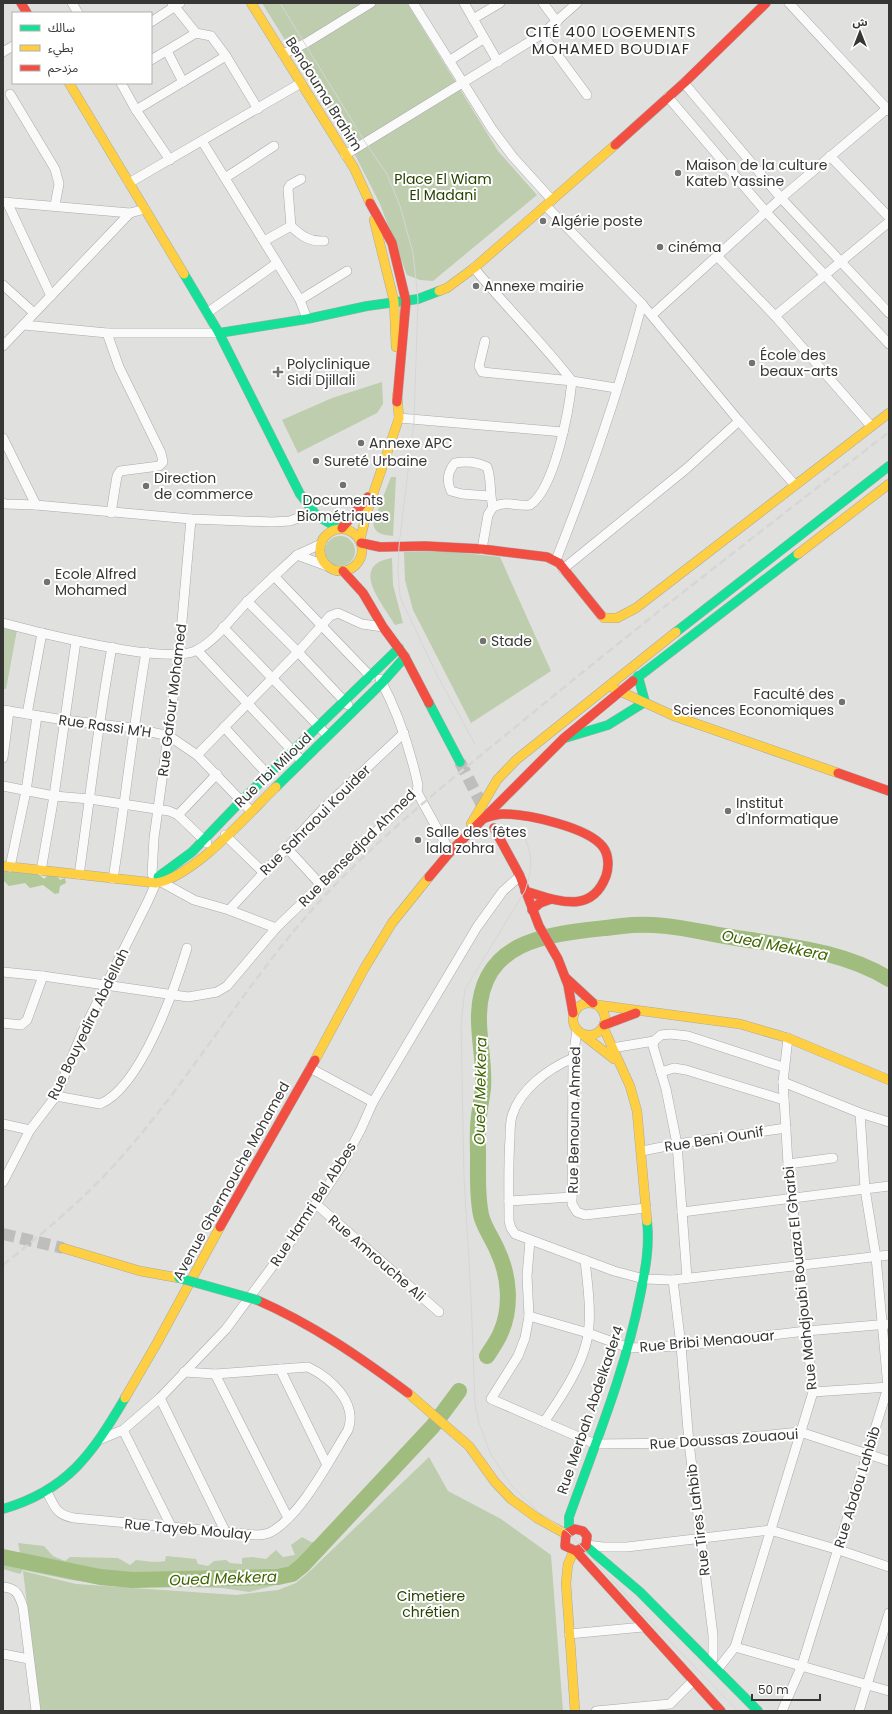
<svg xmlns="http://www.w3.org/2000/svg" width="892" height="1714" viewBox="0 0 892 1714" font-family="Poppins,'Noto Sans Arabic',sans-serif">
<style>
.green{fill:#bdcdad}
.forest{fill:#b1c898}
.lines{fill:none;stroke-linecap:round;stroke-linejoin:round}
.river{stroke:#a0bc7f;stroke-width:16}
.secondary-tunnel{stroke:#bebfbd;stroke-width:12;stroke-dasharray:12 6;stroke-linecap:butt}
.street-casing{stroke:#a9aaa8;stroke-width:10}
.fast-casing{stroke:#a9aaa8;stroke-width:10}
.slow-casing{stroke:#a9aaa8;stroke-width:10}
.jam-casing{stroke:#a9aaa8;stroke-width:10}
.street{stroke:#fafafa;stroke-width:9}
.fast{stroke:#16e098;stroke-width:9}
.slow{stroke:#ffcf43;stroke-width:9}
.jam{stroke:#f24e42;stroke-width:9}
.tram{stroke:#d6d6d6;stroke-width:1}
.rail{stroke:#d6d6d6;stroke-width:2.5;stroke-dasharray:8 4;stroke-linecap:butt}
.fast-bridge-casing{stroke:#a9aaa8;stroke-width:10;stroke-linecap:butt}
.fast-bridge{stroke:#16e098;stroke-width:9}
.poi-dot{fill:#727270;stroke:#fff;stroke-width:1.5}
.labels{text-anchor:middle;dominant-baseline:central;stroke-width:4;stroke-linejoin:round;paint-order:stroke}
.street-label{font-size:14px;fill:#363735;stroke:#fff}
.poi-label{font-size:14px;fill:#363735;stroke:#fff;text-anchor:start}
.park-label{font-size:14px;fill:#274000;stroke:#fff}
.neighbourhood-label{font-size:15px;letter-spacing:1px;fill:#2d2e2b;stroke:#fff}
.water-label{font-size:15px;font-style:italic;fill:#406401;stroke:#fff}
</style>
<rect width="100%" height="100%" fill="#e0e1df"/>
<g class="green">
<polygon points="262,3 407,3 498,151 537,195 433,281 420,280 407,275 380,204 348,141"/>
<polygon points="382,382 383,404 377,413 298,453 282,420 332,398"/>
<path d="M391 477H396L393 536C383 535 374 534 373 522Z"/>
<circle cx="340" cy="551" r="15"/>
<polygon points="444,551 500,557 551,671 471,723 413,610 405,580 404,552"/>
<path d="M392 558 393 585 403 623 395 625C383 604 348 565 392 558Z"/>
<polygon points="3,628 17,630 6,689 3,689"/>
<polygon points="429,1457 448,1491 501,1519 551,1555 563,1711 40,1711 23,1571 76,1584 236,1595 278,1590 296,1583 310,1571"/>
<path d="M302 1537 311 1542 331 1541 291 1581 249 1592 222 1588 120 1586 71 1580 23 1570 20 1574 3 1569V1555L21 1557 18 1543 44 1546 53 1556 65 1561 70 1557 118 1558 130 1565 136 1560C146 1561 155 1563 165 1561L166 1556 196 1559 198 1564 208 1566 214 1561 226 1560 230 1563 242 1564V1558L252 1557 266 1559 276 1550 283 1557 295 1555 291 1545Z"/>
</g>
<polygon class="forest" points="3,869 37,873 44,879 48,875 57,876 60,880 65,878 66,883 60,886 59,893 55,894 43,885 30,888 25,883 9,886 3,880"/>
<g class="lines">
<g class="river">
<path d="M487 1356C492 1348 498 1340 501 1332 512 1307 509 1275 498 1252 493 1239 484 1228 481 1215 477 1196 478 1176 478 1157 478 1144 477 1130 479 1116 480 1107 482 1097 483 1088 485 1063 478 1039 479 1014 482 933 560 934 622 926 660 921 694 931 731 937 784 946 842 950 889 979"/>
<polyline points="3,1557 100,1577 132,1580 278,1577 292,1574 303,1565 433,1426 459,1391"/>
</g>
<g class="secondary-tunnel">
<polyline points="460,762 485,811"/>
<polyline points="3,1234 63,1248"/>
</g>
<defs>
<g id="street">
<polyline points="72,3 78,13"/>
<polyline points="172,3 196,33"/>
<polyline points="413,3 492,129 513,157 552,200"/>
<polyline points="464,3 498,62"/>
<polyline points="543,3 557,22"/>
<polyline points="789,3 889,111"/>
<polyline points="473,19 500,3"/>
<polyline points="151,22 180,3"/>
<polyline points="542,34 587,95"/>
<polyline points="167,51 183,82"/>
<polyline points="3,52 13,46"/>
<polyline points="283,54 306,43 371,3"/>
<polyline points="151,60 196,33 211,36 226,56 258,109"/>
<polyline points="449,61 483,39"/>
<polyline points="121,83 136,110 170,160"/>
<polyline points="684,83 781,198 889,313"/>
<polyline points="10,94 55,169 59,184 55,205"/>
<polyline points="668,97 766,212 889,344"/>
<polyline points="136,110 226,56"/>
<polyline points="202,141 300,300 307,319"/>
<polyline points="345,155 542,34 577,3"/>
<polyline points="830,156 889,217"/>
<polyline points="225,178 274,146"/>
<path d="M301 179 290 185 288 189 291 226C301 236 310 242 324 241"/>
<polyline points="129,183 301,83"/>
<polyline points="3,202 130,213"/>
<polyline points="7,202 51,296"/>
<polyline points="546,206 642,304 739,421 794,484"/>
<polyline points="264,241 291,226"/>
<polyline points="717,256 775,316 871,426"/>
<path d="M474 268C506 307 542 342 572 381 569 410 555 488 530 505 514 507 510 500 493 507L488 515 482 549"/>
<polyline points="3,285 34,313"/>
<polyline points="300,300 347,271"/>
<polyline points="207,313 277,263"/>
<polyline points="652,315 781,198 889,107"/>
<polyline points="775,316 889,222"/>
<polyline points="24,325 107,333 219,333"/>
<polyline points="107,333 119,367 161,453 163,462 159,466 120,471 117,476 111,513"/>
<polyline points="485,341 479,366 482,372 572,381 616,388"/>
<polyline points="3,346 130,213 145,209"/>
<polyline points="399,418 563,432"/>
<polyline points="3,438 36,505"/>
<path d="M490 496 462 494 451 491C446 481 448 471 455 463 466 461 476 461 487 467 492 479 489 494 493 507"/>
<polyline points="3,503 5,504 36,505 191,519 272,522 290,521 306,515 312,510"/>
<polyline points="191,519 179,655 154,838 152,874 156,879 194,900 229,910 276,928"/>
<polyline points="321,544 297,555 327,566"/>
<path d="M556 560C589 477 619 391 642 304"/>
<polyline points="563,569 686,469 739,421"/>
<polyline points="274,576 371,677"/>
<polyline points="247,601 298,652 348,705"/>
<polyline points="3,623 42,633"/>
<polyline points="223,627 328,736"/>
<polyline points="197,650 302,761"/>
<polyline points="3,710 64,720 133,728 169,736 197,755 251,811"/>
<path d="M27 714 42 633C73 640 168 663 195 651 216 641 232 617 248 601 264 585 281 570 297 555"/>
<polyline points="224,727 269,776"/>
<polyline points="197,755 298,652 330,616 338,613 362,624 383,627"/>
<polyline points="3,758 9,711"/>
<polyline points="3,786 54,796 90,799 169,811 178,815 207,843"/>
<polyline points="417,792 450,852"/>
<polyline points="178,815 217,774"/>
<polyline points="225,835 263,872"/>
<polyline points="286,847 320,884"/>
<polyline points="10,867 26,791 37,716"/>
<polyline points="41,871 54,796 76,641"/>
<path d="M79 875C90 799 98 723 112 647"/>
<path d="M113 879C125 804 133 728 146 652"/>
<polyline points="229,910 324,808 404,733"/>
<path d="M3 972 43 976 188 997 217 992 227 986 276 928 417 792 418 785C410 749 398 712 380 679"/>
<polyline points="3,1023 21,1025 27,1020 43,976"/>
<polyline points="577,1030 573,1058 572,1204 577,1212 585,1215 646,1208"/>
<polyline points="654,1041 653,1046 666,1089 677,1144 687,1278"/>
<polyline points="612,1048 654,1041 661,1035 670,1034 688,1036 783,1067"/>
<path d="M573 1058C548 1069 520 1089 512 1116 510 1123 510 1131 510 1138 508 1166 509 1194 509 1221L511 1228 515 1234 614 1271 644 1279 673 1280 889 1255"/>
<polyline points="310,1068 373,1102"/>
<polyline points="661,1072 674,1068 686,1070 784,1100"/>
<polyline points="783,1082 860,1113 889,1122"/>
<path d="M56 1096 100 1104C141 1087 175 988 187 948"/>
<polyline points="3,1124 30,1130"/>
<polyline points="642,1151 677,1144 786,1128"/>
<polyline points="788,1164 833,1158"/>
<polyline points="3,1182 30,1130 56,1096 82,1033 148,901 156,883"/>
<polyline points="509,1201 572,1197"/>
<polyline points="316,1204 439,1312"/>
<polyline points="682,1212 889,1186"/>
<polyline points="530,1240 527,1276 529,1316 525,1338 518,1356 491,1399 595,1444 689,1443 800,1432 889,1461"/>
<polyline points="673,1280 681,1346 689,1443 713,1635 713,1658 711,1663"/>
<polyline points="529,1316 588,1333 629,1348 681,1346 806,1331 889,1324"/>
<polyline points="280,1369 327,1465"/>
<polyline points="215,1374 288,1518"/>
<polyline points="813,1392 889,1387"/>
<polyline points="160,1398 225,1531"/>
<path d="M544 1422C562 1396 588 1358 589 1325 591 1303 587 1281 585 1260"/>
<polyline points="123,1430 172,1528"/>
<polyline points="101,1439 123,1430 160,1398 226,1329 289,1244 342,1165 361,1129 373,1102 477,927 503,891 520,876"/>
<path d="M47 1492C55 1507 56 1515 74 1518L257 1535C261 1535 266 1534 269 1533 300 1518 330 1459 348 1430 358 1403 331 1378 308 1367L215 1374 184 1372"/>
<polyline points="587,1545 603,1547 627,1547 770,1530 839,1550 889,1567"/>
<path d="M3 1587C17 1588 19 1595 23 1607L36 1711"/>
<polyline points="569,1634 643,1627"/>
<polyline points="735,1647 889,1691"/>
<polyline points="3,1654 29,1659"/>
<polyline points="717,1670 735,1647 813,1392 788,1164 783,1082 788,1038"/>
<polyline points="596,1711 670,1704 693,1681"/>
<polyline points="782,1711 802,1665 888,1387 876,1257 865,1189 860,1113"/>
<polyline points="859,1711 889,1613"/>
</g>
<g id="fast">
<polyline points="184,274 219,333 300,494 317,516 340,529"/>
<polyline points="219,333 307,319 367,306 418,299 439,291"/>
<polyline points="676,632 889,466"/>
<polyline points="633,681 798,554"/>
<polyline points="429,703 460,762"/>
<polyline points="565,738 608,725 645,702 638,676"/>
<polyline points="276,787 382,683 405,657"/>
<polyline points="158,877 192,852 241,801 399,648"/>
<path d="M3 1509C68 1490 92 1454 125 1398"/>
<path d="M569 1530V1517C595 1444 625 1372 640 1296 645 1271 650 1247 647 1221"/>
<polyline points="586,1546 640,1592 758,1711"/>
</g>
<g id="slow">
<polyline points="251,3 354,168 370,203"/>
<polyline points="69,83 184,274"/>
<polyline points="374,220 394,301 396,347"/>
<polyline points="439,291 447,288 474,268 615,145"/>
<circle cx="341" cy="550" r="21"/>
<polyline points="360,540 367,512 399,418 397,395"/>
<polyline points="798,554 889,484"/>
<polyline points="601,615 604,618 617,618 636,608 889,413"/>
<polyline points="613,688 674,716 838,773"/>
<polyline points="471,824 497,780 516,760 676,632"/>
<path d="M3 866 156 883C195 876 247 815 276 787"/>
<circle cx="589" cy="1019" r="16"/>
<polyline points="598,1005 740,1024 788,1038 889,1080"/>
<polyline points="603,1027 630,1086 637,1111 647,1221"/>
<polyline points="582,1034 614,1059"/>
<polyline points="315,1060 364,969 392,923 429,877"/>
<polyline points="63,1248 140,1271 179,1278"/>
<polyline points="408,1393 469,1446 495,1482 511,1499 537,1518 566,1534"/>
<polyline points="125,1398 157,1343 220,1227"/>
<polyline points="574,1551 568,1564 566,1583 575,1711"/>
</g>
<g id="jam">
<polyline points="21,3 27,13"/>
<polyline points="615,145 684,83 766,3"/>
<polyline points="370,203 392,243 406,301 397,402"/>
<polyline points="342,528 368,497"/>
<polyline points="361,543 380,547 425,546 482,549 547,557 559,563 601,615"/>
<polyline points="343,571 363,593 383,627 405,657 429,703"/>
<polyline points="838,773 889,791"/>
<path d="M485 818C491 816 497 814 503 814 527 814 588 827 603 847 609 855 609 867 606 876 591 916 556 900 525 891"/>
<polyline points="494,828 520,876 539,926 558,959 568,985 573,1013"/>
<polyline points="429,877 450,852 564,738 633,681"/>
<polyline points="532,910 540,903 551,899"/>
<polyline points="566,978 593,1003"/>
<polyline points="604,1025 636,1013"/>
<polyline points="220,1227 315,1060"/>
<path d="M257 1300C312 1324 360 1357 408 1393"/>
<polyline points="576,1551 586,1546 587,1536 583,1531 575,1529 566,1534 565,1546 576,1551 721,1711"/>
</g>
</defs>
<use href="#street" class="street-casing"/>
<use href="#fast" class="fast-casing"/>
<use href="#slow" class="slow-casing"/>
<use href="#jam" class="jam-casing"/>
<use href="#street" class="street"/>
<use href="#fast" class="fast"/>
<use href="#slow" class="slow"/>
<use href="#jam" class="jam"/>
<g class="tram">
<polyline points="280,3 365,142 387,174 400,206 413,253 418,299 414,421 399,546 398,570 400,597 437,675 475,744"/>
<path d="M523 833C533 856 533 867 525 891L465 989 461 1024 464 1178 471 1296 475 1403 479 1423 491 1455 512 1486 540 1513 568 1532 647 1618 738 1711"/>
</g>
<path class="rail" d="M3 1265C43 1233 83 1200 117 1162 195 1075 252 971 333 887 390 828 454 777 518 725 639 625 764 529 889 432"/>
<defs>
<polyline id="fast-bridge" points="179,1278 257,1300"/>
</defs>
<use href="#fast-bridge" class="fast-bridge-casing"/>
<use href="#fast-bridge" class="fast-bridge"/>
</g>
<g class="poi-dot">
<circle cx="678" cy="173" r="4"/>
<circle cx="543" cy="221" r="4"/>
<circle cx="660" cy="247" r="4"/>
<circle cx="476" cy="286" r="4"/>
<circle cx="752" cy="363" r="4"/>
<path d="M276 366h4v4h4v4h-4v4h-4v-4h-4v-4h4z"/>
<circle cx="361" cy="443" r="4"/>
<circle cx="316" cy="461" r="4"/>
<circle cx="343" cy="485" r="4"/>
<circle cx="146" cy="486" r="4"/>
<circle cx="47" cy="582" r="4"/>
<circle cx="483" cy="641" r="4"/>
<circle cx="842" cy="702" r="4"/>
<circle cx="728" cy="811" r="4"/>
<circle cx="418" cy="840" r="4"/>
</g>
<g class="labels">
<g class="street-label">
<text transform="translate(324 94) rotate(58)">Bendouma Brahim</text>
<text transform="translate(172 700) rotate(-83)">Rue Gafour Mohamed</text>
<text transform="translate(105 726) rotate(8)">Rue Rassi M'H</text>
<text transform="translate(273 770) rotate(-44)">Rue Tbi Miloud</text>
<text transform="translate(315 820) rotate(-45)">Rue Sahraoui Kouider</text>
<text transform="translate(357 848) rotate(-45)">Rue Bensedjad Ahmed</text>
<text transform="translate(88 1024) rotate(-64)">Rue Bouyedira Abdellah</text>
<text transform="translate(574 1120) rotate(-89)">Rue Benouna Ahmed</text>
<text transform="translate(714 1139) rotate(-9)">Rue Beni Ounif</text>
<text transform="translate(231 1181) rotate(-61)">Avenue Ghermouche Mohamed</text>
<text transform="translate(313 1204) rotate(-57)">Rue Hamri Bel Abbes</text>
<text transform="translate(377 1258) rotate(41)">Rue Amrouche Ali</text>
<text transform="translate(800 1278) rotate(-96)">Rue Mahdjoubi Bouaza El Gharbi</text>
<text transform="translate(707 1341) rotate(-5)">Rue Bribi Menaouar</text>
<text transform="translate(590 1410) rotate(-71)">Rue Merbah Abdelkader4</text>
<text transform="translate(724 1439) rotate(-4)">Rue Doussas Zouaoui</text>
<text transform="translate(857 1487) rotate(-73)">Rue Abdou Lahbib</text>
<text transform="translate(698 1520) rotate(-97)">Rue Tires Lahbib</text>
<text transform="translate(188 1529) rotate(5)">Rue Tayeb Moulay</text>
</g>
<g class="poi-label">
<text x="686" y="165">Maison de la culture<tspan x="686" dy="16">Kateb Yassine</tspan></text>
<text x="551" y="221">Algérie poste</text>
<text x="668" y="247">cinéma</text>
<text x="484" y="286">Annexe mairie</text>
<text x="760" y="355">École des<tspan x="760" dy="16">beaux-arts</tspan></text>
<text x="287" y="364">Polyclinique<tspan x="287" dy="16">Sidi Djillali</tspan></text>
<text x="369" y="443">Annexe APC</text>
<text x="324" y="461">Sureté Urbaine</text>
<text x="154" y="478">Direction<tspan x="154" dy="16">de commerce</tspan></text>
<text x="343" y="500" text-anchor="middle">Documents<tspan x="343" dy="16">Biométriques</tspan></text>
<text x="55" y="574">Ecole Alfred<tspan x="55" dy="16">Mohamed</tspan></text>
<text x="491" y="641">Stade</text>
<text x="834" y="694" text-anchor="end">Faculté des<tspan x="834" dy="16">Sciences Economiques</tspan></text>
<text x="736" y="803">Institut<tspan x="736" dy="16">d'Informatique</tspan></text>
<text x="426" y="832">Salle des fêtes<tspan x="426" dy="16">lala zohra</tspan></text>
</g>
<g class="park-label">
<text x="443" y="179">Place El Wiam<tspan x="443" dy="16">El Madani</tspan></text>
<text x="431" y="1596">Cimetiere<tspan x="431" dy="16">chrétien</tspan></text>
</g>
<g class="neighbourhood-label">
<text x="611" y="31">CITÉ 400 LOGEMENTS<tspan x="611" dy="17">MOHAMED BOUDIAF</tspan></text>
</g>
<g class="water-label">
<text transform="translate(775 945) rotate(11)">Oued Mekkera</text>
<text transform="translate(480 1091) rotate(-89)">Oued Mekkera</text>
<text transform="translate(223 1578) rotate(-2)">Oued Mekkera</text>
</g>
</g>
<rect width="892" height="1714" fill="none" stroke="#363735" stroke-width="8"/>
<rect x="12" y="12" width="140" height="72" fill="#ffffff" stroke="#afafae"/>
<rect x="20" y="25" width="20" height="6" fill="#16e098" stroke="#afafae"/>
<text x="48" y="32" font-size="12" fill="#363735">سالك</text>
<rect x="20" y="45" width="20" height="6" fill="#ffcf43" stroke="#afafae"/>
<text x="48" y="52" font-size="12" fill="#363735">بطيء</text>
<rect x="20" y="65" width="20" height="6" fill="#f24e42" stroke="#afafae"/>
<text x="48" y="72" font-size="12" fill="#363735">مزدحم</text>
<g transform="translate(860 32)" stroke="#ffffff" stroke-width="3" paint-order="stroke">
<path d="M0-3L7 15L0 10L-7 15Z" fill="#363735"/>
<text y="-6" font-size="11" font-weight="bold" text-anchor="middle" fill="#363735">ش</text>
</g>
<path d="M752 1694v6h68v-6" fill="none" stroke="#363735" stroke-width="2"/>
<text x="758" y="1694" font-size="12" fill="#363735" stroke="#ffffff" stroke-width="3" paint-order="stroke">50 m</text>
</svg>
